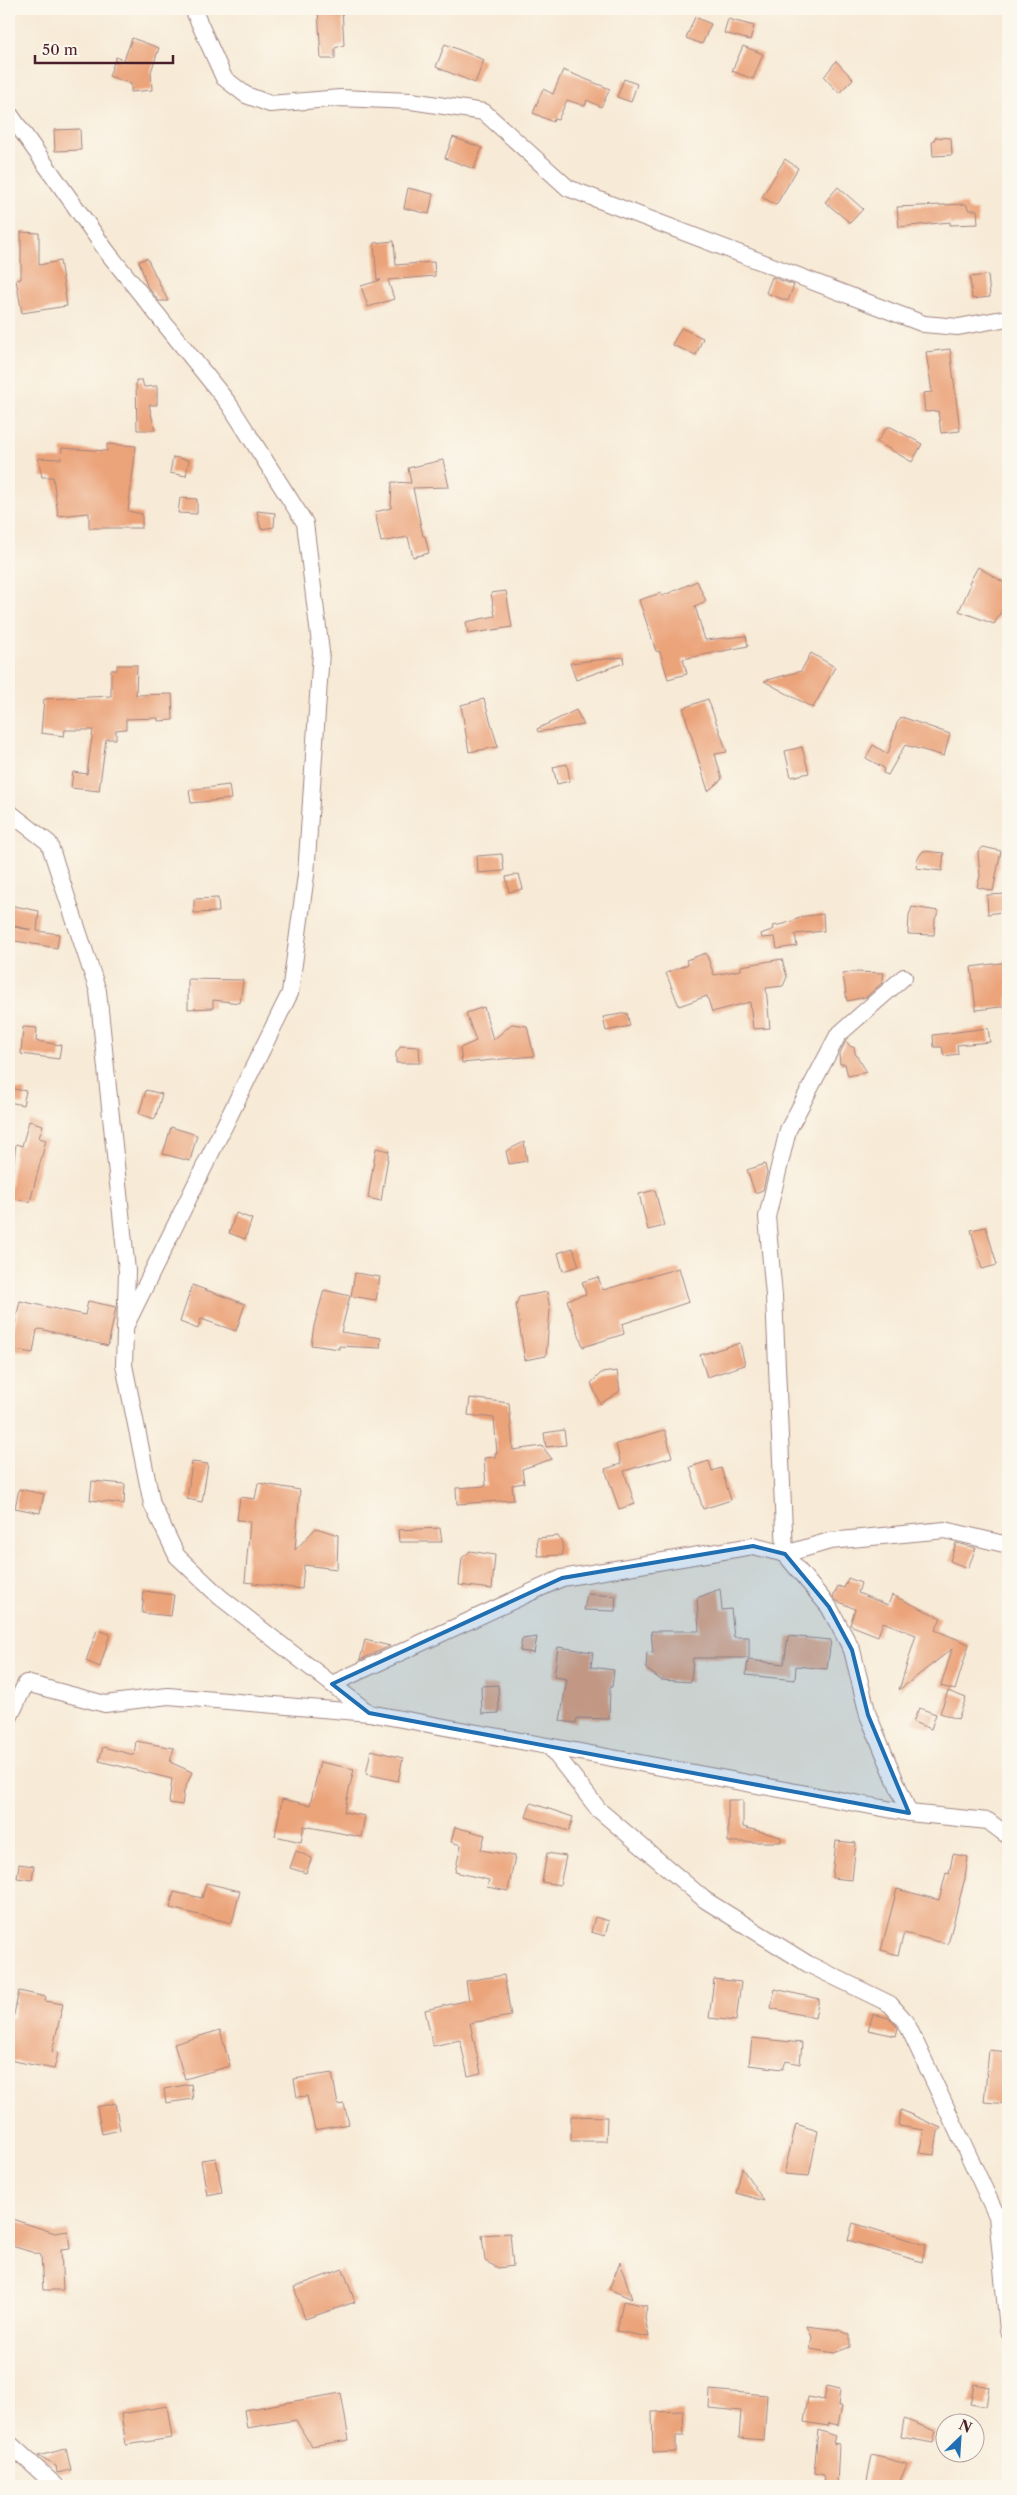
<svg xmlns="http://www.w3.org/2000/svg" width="1017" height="2495" viewBox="0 0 1017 2495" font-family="'Libre Caslon Text',serif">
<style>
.building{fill:#eba379}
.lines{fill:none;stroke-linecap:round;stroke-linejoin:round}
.street-casing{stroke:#a08480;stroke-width:18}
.street{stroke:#fff;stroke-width:16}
.marked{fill:#1f6fb2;fill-opacity:0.2;stroke:#1f6fb2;stroke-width:4;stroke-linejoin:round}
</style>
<rect width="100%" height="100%" fill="#fbf7ec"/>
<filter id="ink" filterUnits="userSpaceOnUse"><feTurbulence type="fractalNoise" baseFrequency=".02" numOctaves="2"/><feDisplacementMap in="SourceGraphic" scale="10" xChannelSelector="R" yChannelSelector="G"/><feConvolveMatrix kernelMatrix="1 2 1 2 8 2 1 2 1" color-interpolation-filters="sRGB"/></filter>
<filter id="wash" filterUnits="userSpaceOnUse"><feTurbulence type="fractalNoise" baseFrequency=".0096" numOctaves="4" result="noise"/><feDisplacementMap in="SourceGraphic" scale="20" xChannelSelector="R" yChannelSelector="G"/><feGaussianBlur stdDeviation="1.12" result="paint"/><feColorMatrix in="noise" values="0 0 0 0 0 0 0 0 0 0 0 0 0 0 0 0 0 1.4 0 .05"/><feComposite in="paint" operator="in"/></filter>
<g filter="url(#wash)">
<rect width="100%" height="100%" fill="#f7ead6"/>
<g id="blocks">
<g class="building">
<polygon points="318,9 342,9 344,45 335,48 335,59 321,59"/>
<polygon points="695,17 711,24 702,44 686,38"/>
<polygon points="728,19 754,26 750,40 724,33"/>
<polygon points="132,38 159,48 151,72 152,90 131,92 131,84 109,76 116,57 124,60"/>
<polygon points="445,44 484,60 475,83 436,67"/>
<polygon points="743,46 763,54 753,79 732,71"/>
<polygon points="836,61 853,79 839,93 824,77"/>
<polygon points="563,70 610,89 601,107 587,100 585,106 567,100 558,120 554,119 553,122 533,113 543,89 553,94"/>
<polygon points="624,79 637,84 631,102 617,97"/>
<polygon points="80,129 81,150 55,151 54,130"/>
<polygon points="453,137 482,148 474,169 445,158"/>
<polygon points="936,137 951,138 952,155 933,156 932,143"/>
<polygon points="785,159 798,168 776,205 762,197"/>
<polygon points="838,187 863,209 850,223 825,202"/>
<polygon points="408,188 433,194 429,214 404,208"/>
<polygon points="966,204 969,210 977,210 978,224 950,225 950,222 899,227 897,207"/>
<polygon points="21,232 39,233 39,265 60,261 67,306 22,313 16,280 21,279"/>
<polygon points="394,241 396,265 434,262 435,276 388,280 394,299 368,307 361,286 381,280 377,280 374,243"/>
<polygon points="147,258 168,301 159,301 147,286 139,261"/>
<polygon points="988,275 990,297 972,299 970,277"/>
<polygon points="772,277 794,285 788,301 766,293"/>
<polygon points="681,328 703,338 696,355 672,345"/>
<polygon points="950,349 960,431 941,433 938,411 925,412 923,393 932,392 926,352"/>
<polygon points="136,380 142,380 144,387 157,386 157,405 149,405 155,430 137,430"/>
<polygon points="887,427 891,427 922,444 912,462 877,442"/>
<polygon points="107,444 136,446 128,511 142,514 142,528 89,528 89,513 58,516 53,477 42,477 38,458 61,459 62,448 107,451"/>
<polygon points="173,457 189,460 186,476 170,473"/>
<polygon points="443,460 449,487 413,488 423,536 425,536 429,553 413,557 408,537 381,542 375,512 391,508 392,482 411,483 408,468"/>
<polygon points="180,498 197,499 197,514 178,513"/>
<polygon points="257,511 275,513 274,527 261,529"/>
<polygon points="978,567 1008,585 1008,600 994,624 959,611 971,584 969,583"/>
<polygon points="697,581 706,601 695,606 705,640 746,636 748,646 683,659 687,674 668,679 660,652 656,651 639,600 661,593 662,596"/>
<polygon points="506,591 512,627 468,634 466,622 495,616 491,593"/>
<polygon points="811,653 835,667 813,708 764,681 801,671"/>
<polygon points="623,657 624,663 576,680 570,663"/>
<polygon points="117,665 137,665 136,695 172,694 173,720 158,721 158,718 126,719 126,729 116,730 116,739 106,739 99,791 71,788 73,772 87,774 93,730 65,730 64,736 41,733 44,699 111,696 111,670 117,670"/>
<polygon points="484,699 498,747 469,752 461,705"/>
<polygon points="708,699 727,752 715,754 722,779 708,791 683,708"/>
<polygon points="576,710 584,725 538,732 537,729"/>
<polygon points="902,717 950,734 944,756 905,745 888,775 883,773 884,768 866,758 873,745 888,754 897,723"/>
<polygon points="802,747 809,773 791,777 785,751"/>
<polygon points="567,764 570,781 557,784 553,767"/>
<polygon points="229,785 231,799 191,803 189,790"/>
<polygon points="983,847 1001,851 993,891 977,887 980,876 978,852"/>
<polygon points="923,851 944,853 942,871 916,868 917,859"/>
<polygon points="502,854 504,871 478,873 477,856"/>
<polygon points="519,874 523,889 509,892 506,877"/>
<polygon points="1008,894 1008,911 988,914 987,895"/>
<polygon points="218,898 219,912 194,913 194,899"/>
<polygon points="9,905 39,911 37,931 59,934 57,948 9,940 9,926 32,930 9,925"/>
<polygon points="912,907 939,911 935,919 934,935 908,934 909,915"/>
<polygon points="823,914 824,931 795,934 797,946 777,949 775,937 762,938 761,934 774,929 773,926 784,924 805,916"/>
<polygon points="706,953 714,975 741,970 741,966 782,959 787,977 783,986 766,988 770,1028 753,1029 750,1002 712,1012 707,996 679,1006 666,973 688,964 686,960"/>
<polygon points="1008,962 1008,1006 976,1010 971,967"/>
<polygon points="854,972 884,973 882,983 866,997 847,1001 843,974"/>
<polygon points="188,979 243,980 240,1003 213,1000 213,1008 188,1009"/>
<polygon points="484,1007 493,1040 512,1024 527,1026 534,1056 462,1063 460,1048 476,1041 466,1013"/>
<polygon points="627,1013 630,1026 606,1031 603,1017"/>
<polygon points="23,1027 37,1028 36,1041 61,1045 59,1059 21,1054"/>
<polygon points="988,1028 990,1042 957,1045 958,1054 944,1056 942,1047 934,1047 933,1035"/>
<polygon points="846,1041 851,1047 854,1047 855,1053 867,1072 848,1076 845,1064 840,1064 839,1055"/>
<polygon points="401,1046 419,1047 420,1063 396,1063 396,1053"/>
<polygon points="9,1088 26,1091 23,1105 9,1102"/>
<polygon points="146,1090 162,1094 155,1119 139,1114"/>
<polygon points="29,1121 43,1125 39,1138 46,1140 30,1202 9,1198 16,1144 22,1146"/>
<polygon points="171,1127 197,1135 190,1161 163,1154"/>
<polygon points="524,1142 527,1161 509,1164 506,1151"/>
<polygon points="376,1148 389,1151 381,1201 368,1198"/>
<polygon points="765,1164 767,1173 763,1190 755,1193 747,1170"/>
<polygon points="655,1190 664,1226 648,1230 639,1194"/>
<polygon points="236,1213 252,1219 245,1239 229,1233"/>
<polygon points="986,1227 997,1265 982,1269 971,1230"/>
<polygon points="573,1248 579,1266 563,1271 558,1253"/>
<polygon points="679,1268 689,1302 622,1324 624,1334 583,1347 567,1300 586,1294 582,1282 598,1277 603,1290"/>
<polygon points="355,1273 380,1277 376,1300 351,1296"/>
<polygon points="192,1285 245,1304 236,1331 201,1319 198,1329 180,1322"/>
<polygon points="324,1290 350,1296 341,1332 381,1338 380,1348 339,1346 339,1349 311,1345 314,1326"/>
<polygon points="547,1292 550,1310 546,1356 525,1360 516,1305 519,1297"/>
<polygon points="20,1301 85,1315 88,1301 116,1307 108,1346 40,1329 37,1330 33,1353 9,1349"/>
<polygon points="740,1343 745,1365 707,1377 700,1355"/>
<polygon points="617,1371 620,1391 600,1404 591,1383 601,1373"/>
<polygon points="470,1398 509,1403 513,1450 542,1446 552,1459 522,1469 524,1483 512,1485 514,1500 457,1504 456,1488 486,1486 484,1458 495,1457 495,1453 497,1453 494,1418 468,1415"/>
<polygon points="564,1430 566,1445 546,1447 544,1433"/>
<polygon points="665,1430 672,1457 624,1471 635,1504 619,1509 605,1469 621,1464 616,1444"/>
<polygon points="709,1461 712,1471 721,1468 731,1500 703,1509 690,1467"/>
<polygon points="192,1462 208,1464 202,1502 187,1499"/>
<polygon points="92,1481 125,1484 124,1504 90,1500"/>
<polygon points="258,1483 300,1490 295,1550 316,1528 338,1535 337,1569 304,1565 302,1589 245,1582 250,1521 237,1520 240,1497 255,1499"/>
<polygon points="19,1489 44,1494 40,1513 15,1508"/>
<polygon points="440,1528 442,1542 399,1542 398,1530"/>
<polygon points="558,1536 562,1543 563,1555 538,1556 537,1538"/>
<polygon points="956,1543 976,1548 968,1568 950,1561"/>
<polygon points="470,1551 495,1555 492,1589 459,1585 462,1558"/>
<polygon points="848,1578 861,1583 858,1593 888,1605 892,1595 941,1618 935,1630 969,1644 955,1690 941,1686 952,1649 899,1690 916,1635 883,1622 878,1636 850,1625 855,1609 837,1601 833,1597 838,1586 844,1588"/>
<polygon points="720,1589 722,1610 731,1609 734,1637 749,1637 749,1658 693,1658 691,1682 661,1680 646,1669 647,1652 653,1653 651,1631 699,1631 697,1598"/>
<polygon points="144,1591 174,1595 171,1616 142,1613"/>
<polygon points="587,1594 616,1596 615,1611 584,1610"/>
<polygon points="97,1630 110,1634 100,1667 86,1661"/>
<polygon points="788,1636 831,1640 827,1669 796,1666 795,1680 746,1675 748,1660 784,1664"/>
<polygon points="537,1637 534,1653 520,1651 522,1639"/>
<polygon points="365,1640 390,1646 360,1660"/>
<polygon points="558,1647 593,1652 591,1667 614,1670 612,1687 610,1687 609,1719 577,1718 576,1723 560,1721 567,1679 554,1677"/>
<polygon points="498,1685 499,1713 482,1714 481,1686"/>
<polygon points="948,1691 966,1698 958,1719 940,1713"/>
<polygon points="919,1708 936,1714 931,1729 913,1722"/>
<polygon points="136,1741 174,1748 170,1762 192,1772 184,1791 182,1805 169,1803 172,1779 99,1761 103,1747 134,1755"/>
<polygon points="371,1750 403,1758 398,1781 366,1774"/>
<polygon points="320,1762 354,1769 344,1812 365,1816 361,1837 304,1826 301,1842 275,1836 282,1799 310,1805"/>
<polygon points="728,1800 743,1800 743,1827 781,1837 781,1842 728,1842"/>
<polygon points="531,1803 573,1817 569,1831 526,1817"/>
<polygon points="455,1827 485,1835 481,1850 515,1856 508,1891 487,1887 489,1880 455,1872 461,1845 451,1842"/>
<polygon points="836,1841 856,1843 852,1880 832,1878"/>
<polygon points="296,1851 312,1858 306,1873 290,1868"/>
<polygon points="547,1853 566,1856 560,1885 542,1882"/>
<polygon points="953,1854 968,1857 965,1878 948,1944 904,1933 898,1955 881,1950 897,1889 939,1900 946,1873 949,1874"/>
<polygon points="19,1864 34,1866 32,1880 17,1878"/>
<polygon points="206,1883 240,1891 232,1923 170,1908 174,1892 202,1898"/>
<polygon points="595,1917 609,1921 605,1936 591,1932"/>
<polygon points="504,1975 511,2016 470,2023 481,2073 468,2076 460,2040 433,2046 425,2010 469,2000 466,1981"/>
<polygon points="714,1979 741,1982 736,2021 709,2018"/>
<polygon points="775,1989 819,1999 815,2018 771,2008"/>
<polygon points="19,1991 46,1997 45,2001 63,2004 52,2052 58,2053 54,2069 9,2060 9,2018 13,2019"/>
<polygon points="873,2014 889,2018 898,2028 896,2036 868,2030"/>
<polygon points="220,2030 230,2066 185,2079 174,2044"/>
<polygon points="752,2038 802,2043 800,2064 786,2061 783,2069 749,2065"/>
<polygon points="989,2050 1008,2052 1008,2104 984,2102"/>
<polygon points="332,2073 338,2105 344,2104 349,2124 315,2130 307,2096 297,2097 294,2079"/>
<polygon points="191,2084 193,2099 166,2103 164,2089"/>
<polygon points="115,2103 120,2130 102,2134 97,2107"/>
<polygon points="901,2110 941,2128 938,2132 934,2155 919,2153 924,2130 899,2126"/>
<polygon points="571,2116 607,2117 606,2141 571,2141"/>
<polygon points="796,2124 818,2131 809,2176 784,2174"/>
<polygon points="216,2158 222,2192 207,2195 201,2160"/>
<polygon points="742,2168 764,2201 736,2193"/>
<polygon points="9,2218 55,2233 68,2231 70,2249 61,2250 63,2290 43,2290 41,2255 9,2245"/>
<polygon points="853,2223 926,2245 922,2262 848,2240"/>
<polygon points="510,2233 513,2266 498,2268 485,2261 482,2235"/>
<polygon points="620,2262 632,2299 609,2289"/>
<polygon points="343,2269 355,2302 305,2319 294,2287"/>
<polygon points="623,2301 647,2306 645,2318 649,2337 617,2331"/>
<polygon points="807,2326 839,2330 850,2335 850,2347 834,2353 810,2349 812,2337"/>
<polygon points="974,2384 989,2387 986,2407 970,2404"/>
<polygon points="827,2386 840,2389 838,2406 842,2406 838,2425 829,2423 828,2426 804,2422 808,2397 824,2400"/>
<polygon points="710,2390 767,2395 764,2440 739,2438 741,2411 709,2408"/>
<polygon points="341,2393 349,2440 311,2446 296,2420 247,2428 244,2410"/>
<polygon points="167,2406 172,2438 126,2445 121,2414"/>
<polygon points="683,2411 684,2436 676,2436 676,2452 653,2453 652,2412"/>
<polygon points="904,2419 936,2431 933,2443 901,2437"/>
<polygon points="818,2430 835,2436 833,2443 839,2444 837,2486 823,2486 824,2475 814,2473"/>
<polygon points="66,2449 71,2470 57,2473 56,2466 38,2456"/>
<polygon points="872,2455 907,2464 898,2486 866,2486"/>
</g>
</g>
</g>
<g filter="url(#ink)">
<use href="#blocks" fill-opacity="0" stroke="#a08480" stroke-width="1"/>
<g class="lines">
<defs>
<g id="street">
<polyline points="193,9 224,78 246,95 270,104 340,98 411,101 484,112 568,188 924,324 958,327 1008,318"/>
<polyline points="9,113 108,253 229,404 305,523 321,652 306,875 290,993 125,1327"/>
<polyline points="9,812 49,843 98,991 127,1271 124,1365 152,1504 177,1556 220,1597 369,1713"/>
<polyline points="904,977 838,1035 788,1130 767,1217 774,1296 785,1554 830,1541 945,1530 1008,1545"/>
<polyline points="332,1684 562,1578 753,1546 785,1554 829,1607 852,1650 868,1715 909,1813"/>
<polyline points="9,1718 26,1683 105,1704 168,1696 369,1713 909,1813 988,1821 1008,1836"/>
<polyline points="550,1747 599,1810 705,1900 808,1964 890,2004 906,2022 997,2216 1008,2330"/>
<polyline points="9,2443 56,2486"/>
</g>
</defs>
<use href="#street" class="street-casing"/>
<use href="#street" class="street"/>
</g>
</g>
<path class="marked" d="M753 1546 785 1554 829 1607 852 1650 868 1715 909 1813 369 1713 332 1684 562 1578Z"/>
<rect width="1017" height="2495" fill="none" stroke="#fbf7ec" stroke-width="30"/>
<g transform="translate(960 2438) rotate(25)"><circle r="24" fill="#fbf7ec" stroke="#b4a19f"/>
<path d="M0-4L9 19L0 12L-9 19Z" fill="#1f6fb2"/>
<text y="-8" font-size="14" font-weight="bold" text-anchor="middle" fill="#4a1f2b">N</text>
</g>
<path d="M35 55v8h138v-8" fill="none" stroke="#4a1f2b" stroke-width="2.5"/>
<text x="42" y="55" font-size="15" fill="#4a1f2b" stroke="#fbf7ec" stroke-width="4" paint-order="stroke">50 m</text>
</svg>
